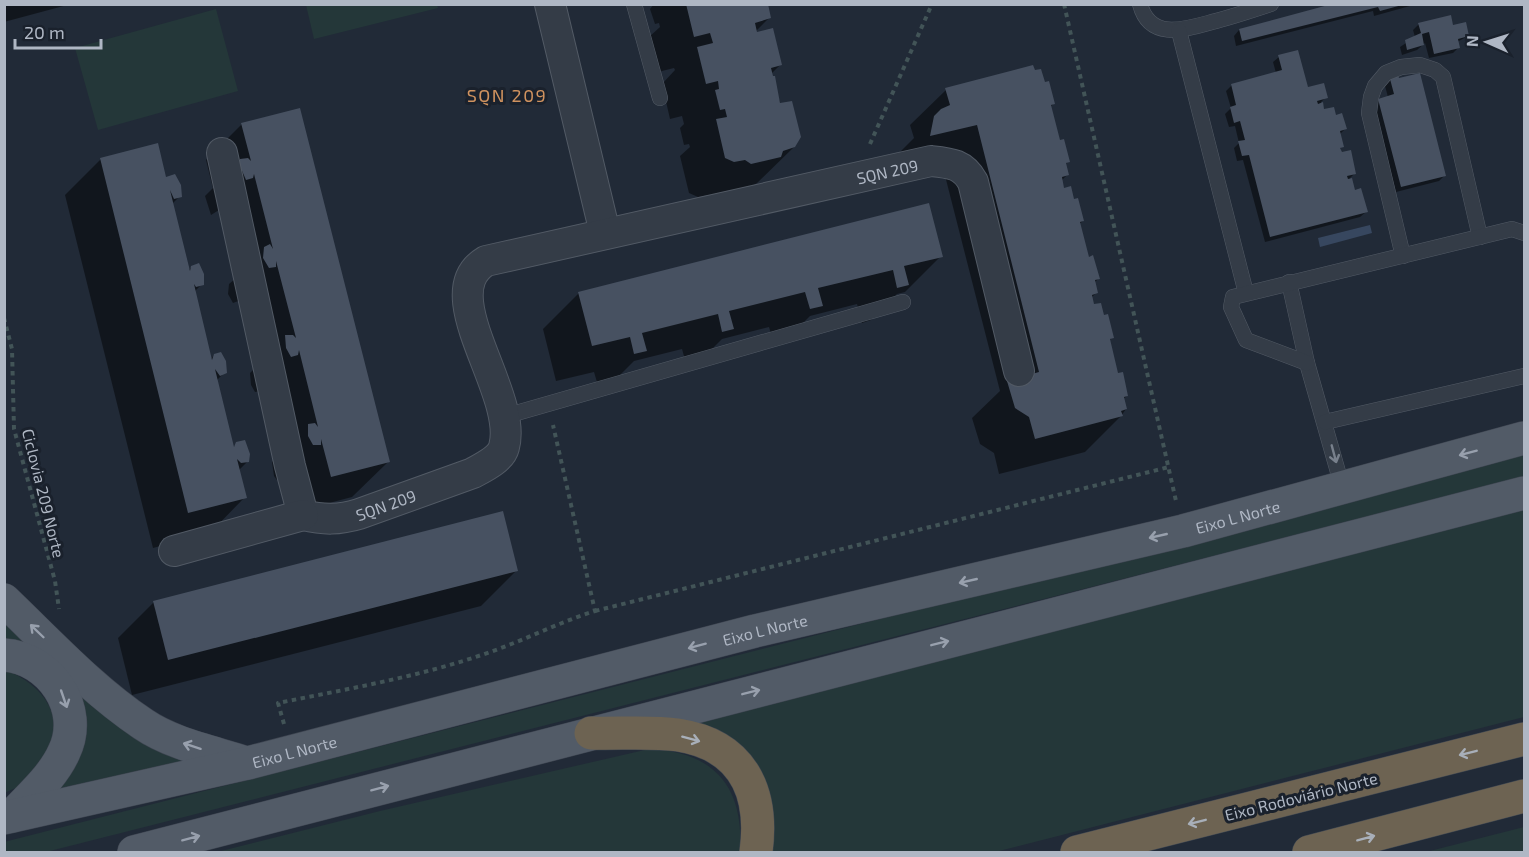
<svg xmlns="http://www.w3.org/2000/svg" width="1529" height="857" viewBox="0 0 1529 857" font-family="'Exo 2',sans-serif">
<style>
.green{fill:#243739}
.water{fill:#37475f}
.shadow{fill:#0007}
.building{fill:#475161}
.lines{fill:none;stroke-linecap:round;stroke-linejoin:round}
.lane-casing{stroke:#525a65;stroke-width:16}
.street-casing{stroke:#525a65;stroke-width:32}
.primary-casing{stroke:#3e4551;stroke-width:34}
.highway-casing{stroke:#3f4752;stroke-width:34}
.path{stroke:#425457;stroke-width:4;stroke-dasharray:4.5 4.5;stroke-linecap:butt}
.lane{stroke:#343c47;stroke-width:15}
.street{stroke:#343c47;stroke-width:30}
.primary{stroke:#525b67;stroke-width:33}
.highway{stroke:#6d6352;stroke-width:33}
.oneway{stroke:#98a0ad}
.oneway2{stroke:#78808c}
.oneway3{stroke:#a8afb9}
.labels{text-anchor:middle;dominant-baseline:central;stroke-width:6;stroke-linejoin:round;paint-order:stroke}
.street-label{font-size:16px;fill:#afb7c4;stroke:#1a212c}
.neighbourhood-label{font-size:18px;letter-spacing:1.5px;fill:#cf925f;stroke:#1a212c}
</style>
<rect width="100%" height="100%" fill="#212a37"/>
<g class="green">
<polygon points="437,5 438,8 314,39 306,5"/>
<polygon points="216,9 238,91 98,130 75,48"/>
<polygon points="1524,455 1524,477 46,852 5,852 4,842"/>
<polygon points="1524,508 1524,717 995,852 770,852 773,835 687,723"/>
<polygon points="4,614 186,760 47,797 78,734 5,646"/>
<path d="M4 669C59 692 71 736 29 779 23 786 12 789 5 793Z"/>
<path d="M649 749C715 752 744 787 740 852H217L380 811Z"/>
<polygon points="1524,827 1524,852 1426,852"/>
</g>
<polygon class="water" points="1370,225 1372,233 1320,247 1318,238"/>
<g class="shadow">
<polygon points="4,4 71,4 4,22"/>
<polygon points="766,4 770,17 752,35 780,65 771,74 794,147 757,183 743,192 715,199 709,195 698,197 689,193 680,156 690,147 689,144 684,145 680,128 684,124 682,116 670,119 662,84 675,70 674,68 658,72 649,37 660,27 659,23 655,24 650,9 654,4"/>
<polygon points="1338,4 1417,4 1374,16 1373,11 1236,46 1234,36 1239,30"/>
<polygon points="1419,24 1452,27 1468,36 1457,42 1459,47 1453,53 1429,58 1425,43 1417,50 1402,55 1400,47 1415,37 1413,30"/>
<polygon points="1279,57 1307,89 1326,97 1321,102 1323,111 1335,117 1345,129 1339,135 1342,146 1339,149 1355,173 1350,178 1354,192 1366,212 1360,217 1265,242 1243,160 1237,161 1234,148 1239,143 1235,126 1229,127 1225,114 1231,108 1226,91 1232,85 1276,73 1273,62"/>
<polygon points="1393,77 1398,80 1445,175 1439,181 1396,192 1373,105 1379,100 1388,97 1385,86"/>
<polygon points="946,90 1053,104 1050,107 1059,142 1068,161 1065,165 1067,175 1061,181 1063,190 1073,201 1083,221 1079,224 1088,258 1098,279 1094,283 1097,292 1091,298 1093,306 1112,337 1109,341 1117,375 1127,396 1123,399 1126,409 1121,416 1085,452 999,474 994,453 980,444 972,418 1000,391 941,160 898,154 914,138 910,125"/>
<polygon points="242,124 388,462 352,497 295,512 283,480 277,480 274,476 272,462 280,454 261,391 255,392 251,385 250,373 258,365 241,300 233,303 228,294 229,284 236,278 219,210 211,215 205,196 213,188 206,160"/>
<polygon points="101,159 165,179 180,196 172,204 188,270 192,267 203,283 194,292 211,359 214,355 225,372 216,381 233,448 237,443 248,461 239,470 245,497 210,533 153,548 65,195"/>
<polygon points="941,256 905,292 897,294 871,320 862,323 857,304 810,316 785,341 774,344 769,327 722,339 697,364 687,367 682,349 634,361 609,386 599,389 594,372 556,381 543,329 579,293"/>
<polygon points="517,570 481,606 132,695 118,638 154,602"/>
</g>
<g class="building">
<polygon points="686,4 768,4 771,18 755,23 757,32 773,28 782,65 771,68 773,76 775,76 780,103 792,101 801,137 795,147 783,151 781,157 751,164 745,160 734,162 725,158 716,119 727,117 725,109 720,110 715,90 719,89 718,81 706,84 697,47 713,43 710,33 694,37"/>
<polygon points="1332,4 1402,5 1380,11 1378,7 1242,41 1239,29"/>
<polygon points="1451,15 1453,25 1466,22 1469,36 1458,39 1460,48 1434,54 1429,32 1422,34 1424,45 1407,50 1405,40 1421,33 1418,23"/>
<polygon points="1298,50 1308,87 1324,83 1328,98 1317,101 1318,104 1323,102 1324,109 1334,107 1336,115 1342,113 1347,129 1340,131 1344,147 1340,148 1342,152 1351,150 1356,174 1347,176 1348,179 1352,178 1355,190 1361,188 1368,212 1270,237 1249,155 1242,156 1238,141 1245,140 1240,121 1234,123 1230,107 1236,105 1231,84 1282,70 1278,55"/>
<polygon points="1033,65 1035,70 1041,69 1045,82 1049,81 1055,104 1051,105 1060,140 1064,139 1070,162 1066,163 1069,175 1062,177 1064,188 1071,186 1074,199 1078,198 1084,221 1080,222 1089,257 1093,255 1100,279 1095,280 1098,293 1092,295 1094,304 1101,303 1104,315 1108,314 1114,338 1110,339 1118,373 1123,372 1128,396 1124,397 1127,409 1121,411 1123,416 1035,439 1029,417 1015,408 1007,381 1039,372 977,125 930,136 934,116 941,109 950,105 945,88"/>
<polygon points="1420,73 1446,176 1401,187 1378,99 1394,94 1390,79 1398,75 1399,78"/>
<polygon points="300,108 390,462 331,477 321,439 321,445 313,445 308,436 308,424 315,423 318,427 299,350 298,355 291,357 286,348 285,335 293,335 296,338 276,261 276,267 269,268 263,258 264,247 270,244 273,249 254,174 253,178 246,180 240,166 240,159 248,158 251,161 241,123"/>
<polygon points="158,143 166,177 175,174 181,185 182,197 174,199 170,190 190,271 191,266 199,263 204,274 204,285 196,287 194,284 212,360 214,354 221,352 226,361 227,373 220,376 215,369 234,447 236,442 245,440 250,454 249,462 241,463 237,459 247,498 188,513 100,158"/>
<polygon points="929,203 943,257 904,266 909,285 897,288 893,270 818,288 823,306 810,309 805,292 729,311 734,329 722,332 718,314 642,333 647,351 634,354 630,337 592,346 578,292"/>
<polygon points="503,511 518,571 168,660 153,601"/>
</g>
<g class="lines">
<defs>
<g id="lane">
<polyline points="634,4 660,98"/>
<path d="M1140 4C1150 43 1189 28 1216 21 1235 16 1253 10 1271 4"/>
<polyline points="1179,31 1246,293"/>
<polyline points="1403,256 1369,113 1371,97 1375,86 1386,73 1401,67 1420,65 1435,70 1443,77 1480,237"/>
<polyline points="1289,282 1307,363 1342,486"/>
<polyline points="1307,363 1246,340 1231,307 1233,297 1512,229 1524,233"/>
<polyline points="506,416 903,302"/>
<polyline points="1325,422 1524,376"/>
</g>
<g id="street">
<polyline points="550,4 605,233"/>
<path id="s1" d="M222 153 290 466 303 515C324 520 339 520 359 514L473 473C484 467 501 459 504 447 519 393 431 294 486 261L931 161C951 163 963 164 973 182L1019 371"/>
<polyline points="174,551 303,515"/>
</g>
<g id="primary">
<path d="M4 600C48 642 92 690 143 724 172 744 213 752 247 763"/>
<path d="M4 655C50 658 85 709 64 752 53 777 30 796 12 816"/>
<path id="s2" d="M4 818 248 763 755 631 1183 531 1524 438"/>
<polyline points="134,852 1524,493"/>
</g>
<g id="highway">
<path d="M591 733C619 734 650 731 678 735 743 745 764 792 756 852"/>
<polyline points="1077,852 1524,739"/>
<polyline points="1309,852 1524,796"/>
</g>
</defs>
<use href="#lane" class="lane-casing"/>
<use href="#street" class="street-casing"/>
<use href="#primary" class="primary-casing"/>
<use href="#highway" class="highway-casing"/>
<g class="path">
<polyline points="1064,4 1176,501"/>
<polyline points="870,144 932,4"/>
<polyline points="4,318 12,349 14,429 55,581 59,609"/>
<polyline points="595,611 1169,467"/>
<path d="M284 724 278 703C352 688 430 675 501 648 533 636 563 621 595 611L553 425"/>
</g>
<use href="#lane" class="lane"/>
<use href="#street" class="street"/>
<use href="#primary" class="primary"/>
<use href="#highway" class="highway"/>
</g>
<defs><path id="oneway-shaft" d="M-6 0H5M1.5-3L5.5 0L1.5 3" fill="none" stroke-width="1.6" stroke-linecap="round" stroke-linejoin="round" transform="scale(1.5)"/></defs>
<g class="oneway">
<use href="#oneway-shaft" transform="translate(1468 453) rotate(165)"/>
<use href="#oneway-shaft" transform="translate(1158 536) rotate(167)"/>
<use href="#oneway-shaft" transform="translate(968 581) rotate(167)"/>
<use href="#oneway-shaft" transform="translate(37 631) rotate(-136)"/>
<use href="#oneway-shaft" transform="translate(940 643) rotate(-14)"/>
<use href="#oneway-shaft" transform="translate(697 646) rotate(165)"/>
<use href="#oneway-shaft" transform="translate(751 692) rotate(-14)"/>
<use href="#oneway-shaft" transform="translate(64 699) rotate(71)"/>
<use href="#oneway-shaft" transform="translate(192 746) rotate(-162)"/>
<use href="#oneway-shaft" transform="translate(380 788) rotate(-15)"/>
<use href="#oneway-shaft" transform="translate(191 838) rotate(-15)"/>
</g>
<use class="oneway2" href="#oneway-shaft" transform="translate(1334 454) rotate(75)"/>
<g class="oneway3">
<use href="#oneway-shaft" transform="translate(691 739) rotate(15)"/>
<use href="#oneway-shaft" transform="translate(1468 753) rotate(166)"/>
<use href="#oneway-shaft" transform="translate(1197 822) rotate(166)"/>
<use href="#oneway-shaft" transform="translate(1366 838) rotate(-15)"/>
</g>
<g class="labels">
<g class="street-label">
<text stroke="none"><textPath href="#s1" startOffset="1200">SQN 209</textPath></text>
<text transform="translate(44 493) rotate(76)">Ciclovia 209 Norte</text>
<text stroke="none"><textPath href="#s1" startOffset="456">SQN 209</textPath></text>
<text stroke="none"><textPath href="#s2" startOffset="1270">Eixo L Norte</textPath></text>
<text stroke="none"><textPath href="#s2" startOffset="784">Eixo L Norte</textPath></text>
<text stroke="none"><textPath href="#s2" startOffset="298">Eixo L Norte</textPath></text>
<text transform="translate(1301 796) rotate(-14)">Eixo Rodoviário Norte</text>
</g>
<g class="neighbourhood-label">
<text x="507" y="95">SQN 209</text>
</g>
</g>
<rect width="1529" height="857" fill="none" stroke="#afb7c4" stroke-width="12"/>
<g transform="translate(1487 42) rotate(273)" stroke="#1a212c" stroke-width="4.5" paint-order="stroke">
<path d="M0-4.5L10 22L0 15L-10 22Z" fill="#afb7c4"/>
<text y="-9" font-size="16" font-weight="bold" text-anchor="middle" fill="#afb7c4">N</text>
</g>
<path d="M15 39v9h86v-9" fill="none" stroke="#afb7c4" stroke-width="3"/>
<text x="24" y="39" font-size="18" fill="#afb7c4" stroke="#1a212c" stroke-width="4.5" paint-order="stroke">20 m</text>
</svg>
